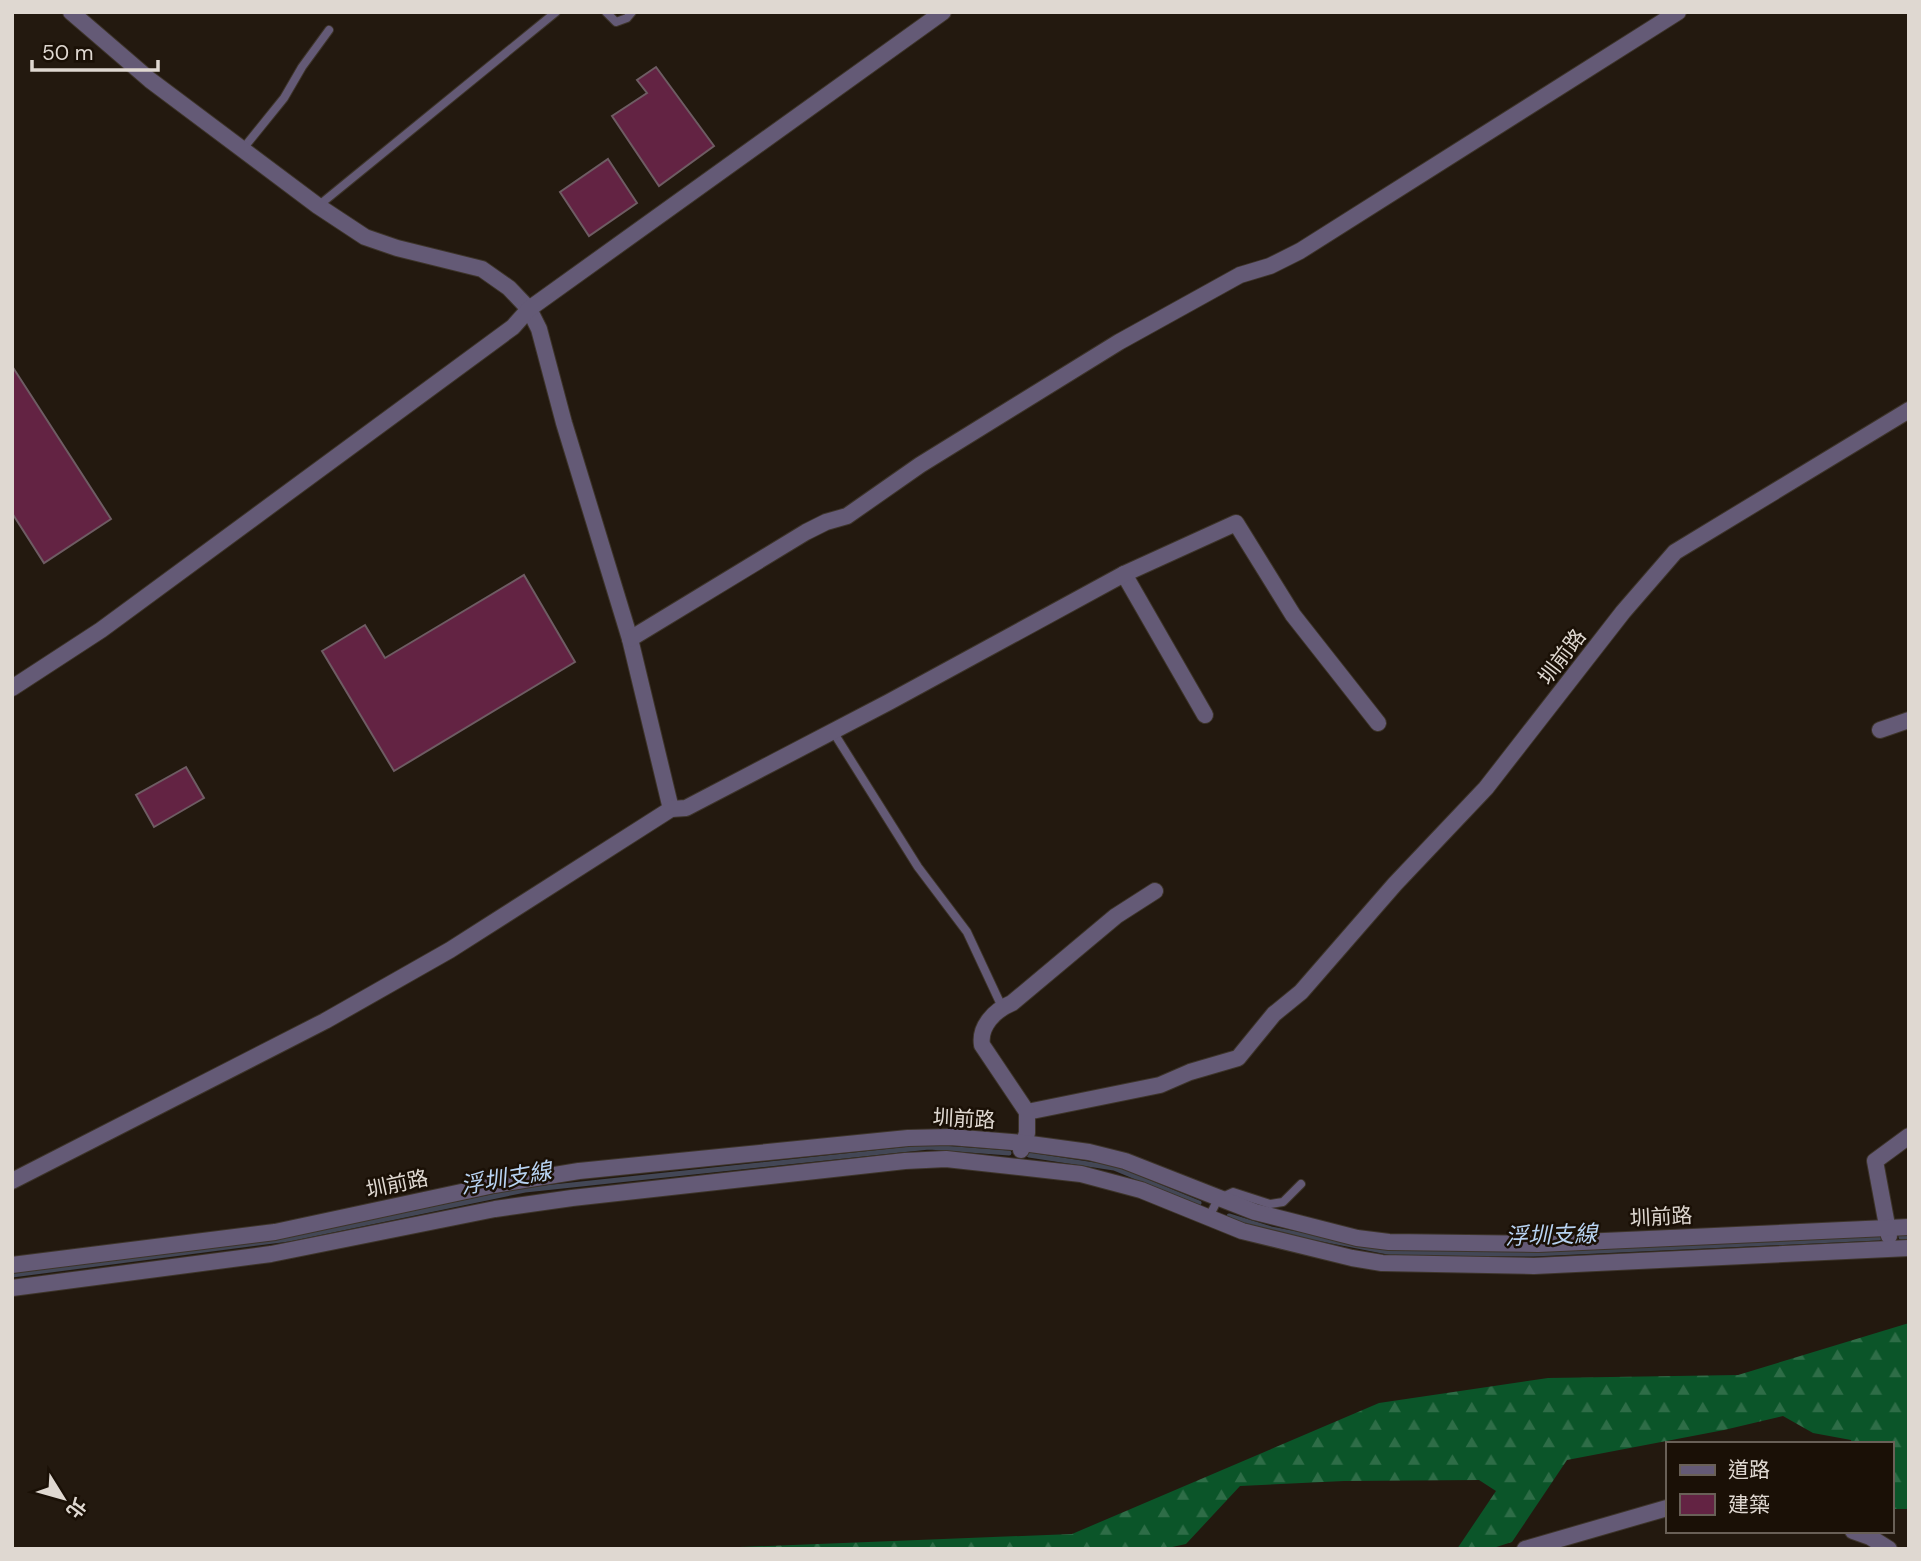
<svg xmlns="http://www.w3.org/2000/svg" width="1921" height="1561" viewBox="0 0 1921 1561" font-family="'DM Sans','Noto Sans TC',sans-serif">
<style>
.forest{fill:url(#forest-firs)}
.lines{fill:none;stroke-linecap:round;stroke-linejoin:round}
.stream{stroke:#434756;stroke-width:5}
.building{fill:#632343;stroke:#6e5c63;stroke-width:2}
.service-casing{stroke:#3d342a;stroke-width:10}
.minor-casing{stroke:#3d342a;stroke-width:18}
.service{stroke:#645a76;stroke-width:8}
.minor{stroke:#645a76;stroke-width:16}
.labels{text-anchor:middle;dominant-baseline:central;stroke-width:5;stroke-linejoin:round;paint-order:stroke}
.street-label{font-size:21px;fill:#dfd8d1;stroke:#1a1006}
.water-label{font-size:23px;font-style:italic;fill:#b8d3f2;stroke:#1a1006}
</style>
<defs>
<pattern id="forest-firs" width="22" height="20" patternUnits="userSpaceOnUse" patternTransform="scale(1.75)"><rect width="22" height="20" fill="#0b5529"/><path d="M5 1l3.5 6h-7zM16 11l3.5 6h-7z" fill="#2e6d47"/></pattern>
</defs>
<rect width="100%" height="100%" fill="#23190f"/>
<polygon class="forest" points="1909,1323 1909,1509 1891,1509 1891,1444 1852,1444 1851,1440 1813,1433 1783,1416 1724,1430 1567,1460 1512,1542 1490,1549 1457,1549 1496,1491 1479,1480 1344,1481 1240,1486 1186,1544 1163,1549 529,1549 740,1547 1072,1534 1379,1403 1548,1378 1738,1375"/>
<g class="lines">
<g class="stream">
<polyline points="1029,1155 1114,1168 1199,1203"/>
<polyline points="1229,1216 1271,1229 1393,1253 1533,1254 1879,1238"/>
<polyline points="1901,1237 1909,1237"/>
<polyline points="12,1275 289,1239 525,1190 929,1147 1009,1153"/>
</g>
</g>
<g class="building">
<polygon points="656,67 714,146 659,186 612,116 647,93 637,80"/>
<polygon points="608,159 637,203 589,236 560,192"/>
<polygon points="12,366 111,519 44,563 12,513"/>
<polygon points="524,575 575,662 394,771 322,651 365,625 385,658"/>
<polygon points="186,767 204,798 154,827 136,795"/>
</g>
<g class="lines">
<defs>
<g id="service">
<polyline points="606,12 616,22 627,18 632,12"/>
<polyline points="242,150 284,98 302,67 329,30"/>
<polyline points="318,206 556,12"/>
<polyline points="832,730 918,867 967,932 1002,1007"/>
<polyline points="1208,1219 1218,1199 1233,1192 1270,1204 1283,1202 1301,1184"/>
</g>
<g id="minor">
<polyline points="71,12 150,80 318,206 365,237 397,248 482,269 509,288 529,309 539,329 564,423 630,639 671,809"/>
<polyline points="1124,574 1205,715"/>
<polyline points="630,639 806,532 826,522 847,516 920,465 1119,342 1240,275 1270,266 1300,251 1678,12"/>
<polyline points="12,688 101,630 513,327 529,309 943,12"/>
<polyline points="1880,730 1909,720"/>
<polyline points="1027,1112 1160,1085 1190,1072 1238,1058 1274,1014 1301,992 1395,884 1486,788 1623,612 1675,552 1909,410"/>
<path d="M1021 1150 1027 1133V1112L982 1045C979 1026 995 1010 1012 1003L1116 916 1155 891"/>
<polyline points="12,1181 325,1021 450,950 671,809 686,808 889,702 1124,574 1236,523 1293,615 1378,723"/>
<polyline points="1889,1236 1875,1161 1909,1136"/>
<polyline points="12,1265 275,1232 494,1185 579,1171 908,1138 950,1137 1023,1143 1089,1152 1125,1161 1255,1212 1357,1238 1389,1242 1538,1244 1909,1227"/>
<polyline points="12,1288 271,1254 495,1209 572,1198 905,1161 946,1159 1081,1174 1141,1190 1242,1231 1352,1258 1382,1263 1534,1266 1909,1248"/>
<polyline points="1853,1531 1870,1537 1889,1549"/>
<polyline points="1525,1549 1667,1508"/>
</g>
</defs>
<use href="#service" class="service-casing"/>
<use href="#minor" class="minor-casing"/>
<use href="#service" class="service"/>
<use href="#minor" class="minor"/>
</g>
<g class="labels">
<g class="street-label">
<text transform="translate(1562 657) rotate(-53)">圳前路</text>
<text transform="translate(964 1119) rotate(3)">圳前路</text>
<text transform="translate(397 1184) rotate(-12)">圳前路</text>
<text transform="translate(1661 1217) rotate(-3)">圳前路</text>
</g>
<g class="water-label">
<text transform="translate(506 1178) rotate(-10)">浮圳支線</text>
<text transform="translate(1551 1235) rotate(-2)">浮圳支線</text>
</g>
</g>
<rect width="1921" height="1561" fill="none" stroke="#dfd8d1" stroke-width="28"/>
<rect x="1666" y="1442" width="228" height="91" fill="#1a1006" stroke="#696057" stroke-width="2"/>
<rect x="1680" y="1465" width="35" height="10" fill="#645a76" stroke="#696057" stroke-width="2"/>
<text x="1728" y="1477" font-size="21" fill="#dfd8d1">道路</text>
<rect x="1680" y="1494" width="35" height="21" fill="#632343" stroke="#696057" stroke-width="2"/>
<text x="1728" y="1512" font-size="21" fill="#dfd8d1">建築</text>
<g transform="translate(63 1498) rotate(127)" stroke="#1a1006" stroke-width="5" paint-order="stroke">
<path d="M0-5L12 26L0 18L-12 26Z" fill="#dfd8d1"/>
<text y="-10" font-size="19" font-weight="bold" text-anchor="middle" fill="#dfd8d1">北</text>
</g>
<path d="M32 60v10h126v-10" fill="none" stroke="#dfd8d1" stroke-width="3.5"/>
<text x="42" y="60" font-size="21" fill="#dfd8d1" stroke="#1a1006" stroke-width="5" paint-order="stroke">50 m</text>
</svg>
